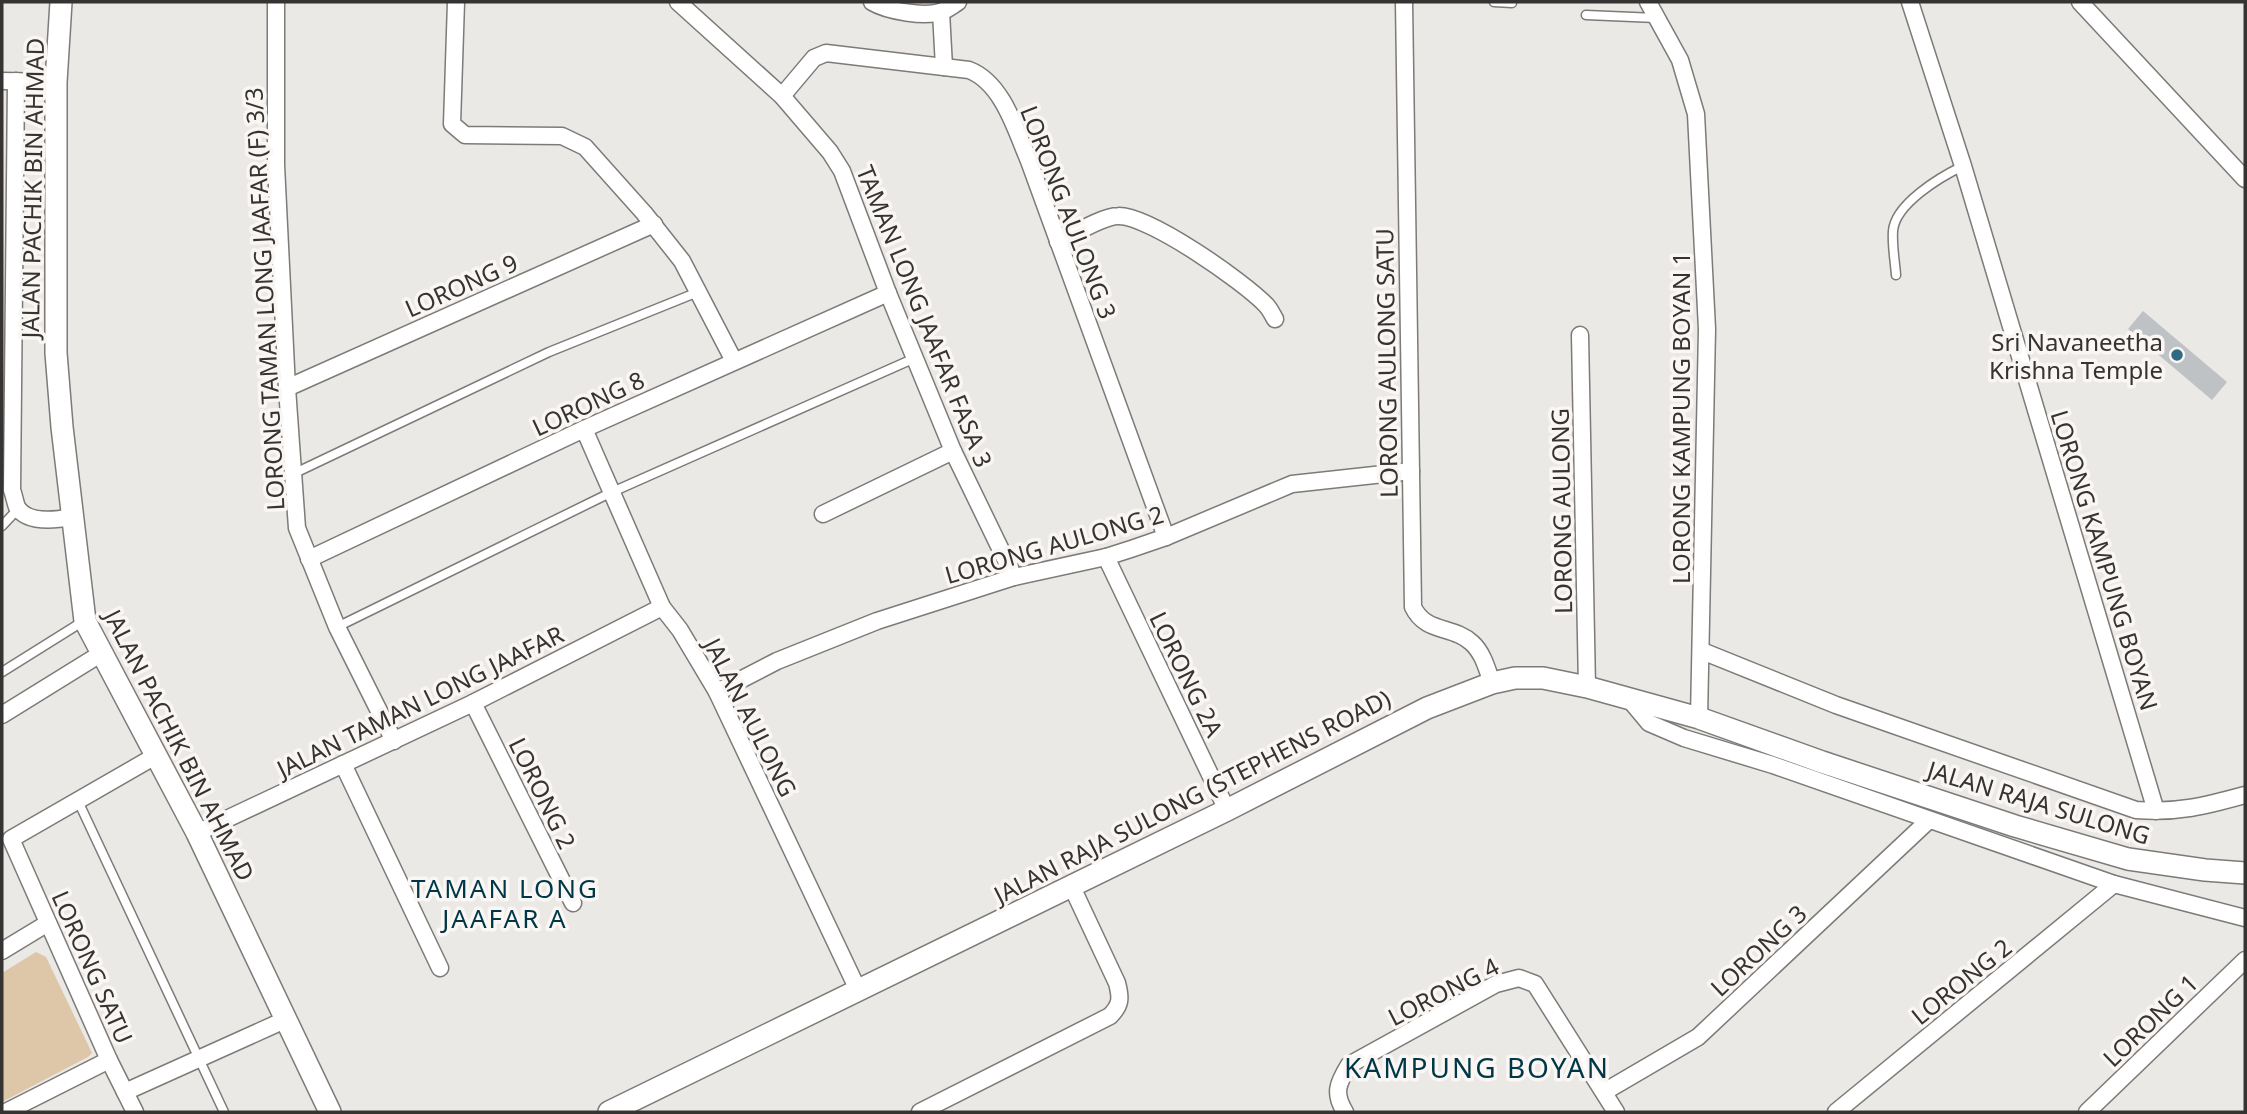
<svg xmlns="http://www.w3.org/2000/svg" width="2247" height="1114" viewBox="0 0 2247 1114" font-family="'Noto Sans',sans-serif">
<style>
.green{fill:#ddc7a8}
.building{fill:#bec2c4}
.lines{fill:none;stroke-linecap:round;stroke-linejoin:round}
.service-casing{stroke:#7d7a77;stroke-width:11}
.minor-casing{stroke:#7d7a77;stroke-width:19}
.tertiary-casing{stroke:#7d7a77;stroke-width:24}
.service{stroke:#fff;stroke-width:8}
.minor{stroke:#fff;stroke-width:16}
.tertiary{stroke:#fff;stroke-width:21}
.poi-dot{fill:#2e6b82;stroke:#f9f6f3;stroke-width:2.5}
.labels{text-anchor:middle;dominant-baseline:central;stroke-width:7;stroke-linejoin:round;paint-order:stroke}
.street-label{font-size:24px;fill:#353433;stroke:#f9f6f3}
.poi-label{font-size:24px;fill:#353433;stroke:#f9f6f3;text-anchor:end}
.neighbourhood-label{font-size:26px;letter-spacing:2px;fill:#003748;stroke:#f9f6f3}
.quarter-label{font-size:28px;letter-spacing:2px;fill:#003748;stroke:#f9f6f3}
</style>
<rect width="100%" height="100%" fill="#ebe9e5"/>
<polygon class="green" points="36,952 46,957 92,1053 88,1057 2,1102 2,973"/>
<polygon class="building" points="2143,311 2227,382 2212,400 2128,329"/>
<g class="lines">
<defs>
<g id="service">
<polyline points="1494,2 1512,3"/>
<polyline points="1586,15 1656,18"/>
<path d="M1896 275C1895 261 1892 246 1893 231 1895 204 1940 177 1963 166"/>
<polyline points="295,473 549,352 698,292"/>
<polyline points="2,526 18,509"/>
<polyline points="337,627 610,493 915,358"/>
<polyline points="2,672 82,622"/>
<polyline points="78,801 224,1112"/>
</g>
<g id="minor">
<polyline points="276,2 276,165 287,388 297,528 337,627 394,741"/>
<polyline points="456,2 452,124 465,135 562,136 585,147 644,213 682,261 734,361"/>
<polyline points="678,2 782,96 830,152 842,171 888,293 953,451 1014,577"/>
<path d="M872 2C887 11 926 18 943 11 948 9 953 5 958 2"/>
<path d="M1404 2 1413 607C1426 634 1453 625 1472 643 1483 653 1487 669 1492 683"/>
<polyline points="1648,2 1680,60 1696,114 1707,329 1699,718"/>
<polyline points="1910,2 1963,166 2156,811"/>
<polyline points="2080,2 2245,179"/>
<polyline points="941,12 944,67"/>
<polyline points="2,81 56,82"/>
<path d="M16 81 12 490C14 495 15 502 17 507 27 524 56 520 72 517"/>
<path d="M782 96 814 58 826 53 969 70C1003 83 1016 131 1029 161L1166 537"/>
<path d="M1058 242C1072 235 1103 216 1118 216 1149 215 1244 282 1266 305 1270 309 1272 314 1275 319"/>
<polyline points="1580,335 1587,687"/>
<polyline points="287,388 654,224"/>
<polyline points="584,429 662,607 680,630 717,692 858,990"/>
<polyline points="823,514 953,451"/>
<polyline points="1106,557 1227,810"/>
<polyline points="309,559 584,429 888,293"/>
<path d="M1702 651 1836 705 2136 810C2178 813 2205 806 2245 795"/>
<polyline points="717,692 777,661 877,621 1014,577 1106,557 1131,549 1166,537 1292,484 1411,471"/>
<polyline points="1629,699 1649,723 1684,738 1773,765 2114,884 2245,918"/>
<polyline points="473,703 573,903"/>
<polyline points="2,715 102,653"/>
<polyline points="343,764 440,968"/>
<polyline points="197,833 473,703 662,607"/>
<polyline points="2,951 48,923"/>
<polyline points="125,1092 287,1019"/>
<polyline points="1604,1092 1698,1037 1928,821"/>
<polyline points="6,1112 109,1060"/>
<polyline points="135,1112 109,1060 11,839 157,755"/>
<path d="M920 1112 1110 1016C1121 1005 1121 998 1117 983L1072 887"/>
<path d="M1345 1112C1333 1093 1338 1083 1349 1065L1496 984 1519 978 1535 984 1616 1112"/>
<polyline points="1836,1112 2114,884"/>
<polyline points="2087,1112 2245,960"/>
</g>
<g id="tertiary">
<polyline points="61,2 56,82 56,353 62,427 85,621 197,833 330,1112"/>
<polyline points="609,1112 1227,810 1427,708 1492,683 1515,678 1543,678 1587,687 1699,718 1822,762 2015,826 2128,859 2205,870 2245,873"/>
</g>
</defs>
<use href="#service" class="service-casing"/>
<use href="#minor" class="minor-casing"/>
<use href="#tertiary" class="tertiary-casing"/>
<use href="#service" class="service"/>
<use href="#minor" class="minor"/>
<use href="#tertiary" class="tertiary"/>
</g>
<circle class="poi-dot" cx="2177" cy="355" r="7"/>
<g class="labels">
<g class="street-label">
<text transform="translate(32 188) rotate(-89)">JALAN PACHIK BIN AHMAD</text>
<text transform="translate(1069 212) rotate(69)">LORONG AULONG 3</text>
<text transform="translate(461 285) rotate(-24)">LORONG 9</text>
<text transform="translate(264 299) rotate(-93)">LORONG TAMAN LONG JAAFAR (F) 3/3</text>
<text transform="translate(925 316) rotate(68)">TAMAN LONG JAAFAR FASA 3</text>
<text transform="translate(1386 363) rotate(-91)">LORONG AULONG SATU</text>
<text transform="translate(588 403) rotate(-25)">LORONG 8</text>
<text transform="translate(1680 418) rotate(-90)">LORONG KAMPUNG BOYAN 1</text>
<text transform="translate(1561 511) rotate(-91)">LORONG AULONG</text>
<text transform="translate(1054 544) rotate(-16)">LORONG AULONG 2</text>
<text transform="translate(2105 560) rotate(73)">LORONG KAMPUNG BOYAN</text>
<text transform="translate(1187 674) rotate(64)">LORONG 2A</text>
<text transform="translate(420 701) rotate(-26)">JALAN TAMAN LONG JAAFAR</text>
<text transform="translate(751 717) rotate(63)">JALAN AULONG</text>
<text transform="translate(180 745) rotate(63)">JALAN PACHIK BIN AHMAD</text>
<text transform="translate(543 793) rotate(64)">LORONG 2</text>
<text transform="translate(1192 796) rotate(-27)">JALAN RAJA SULONG (STEPHENS ROAD)</text>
<text transform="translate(2039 802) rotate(17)">JALAN RAJA SULONG</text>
<text transform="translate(1758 950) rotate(-43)">LORONG 3</text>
<text transform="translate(93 967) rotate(66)">LORONG SATU</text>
<text transform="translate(1961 981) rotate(-39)">LORONG 2</text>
<text transform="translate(1443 991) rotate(-27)">LORONG 4</text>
<text transform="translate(2150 1020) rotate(-44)">LORONG 1</text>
</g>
<g class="poi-label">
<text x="2163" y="341">Sri Navaneetha<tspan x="2163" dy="28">Krishna Temple</tspan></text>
</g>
<g class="neighbourhood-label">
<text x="505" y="888">TAMAN LONG<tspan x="505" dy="30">JAAFAR A</tspan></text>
</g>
<g class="quarter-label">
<text x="1477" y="1067">KAMPUNG BOYAN</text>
</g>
</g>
<rect width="2247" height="1114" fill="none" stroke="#353433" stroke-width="7"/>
</svg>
